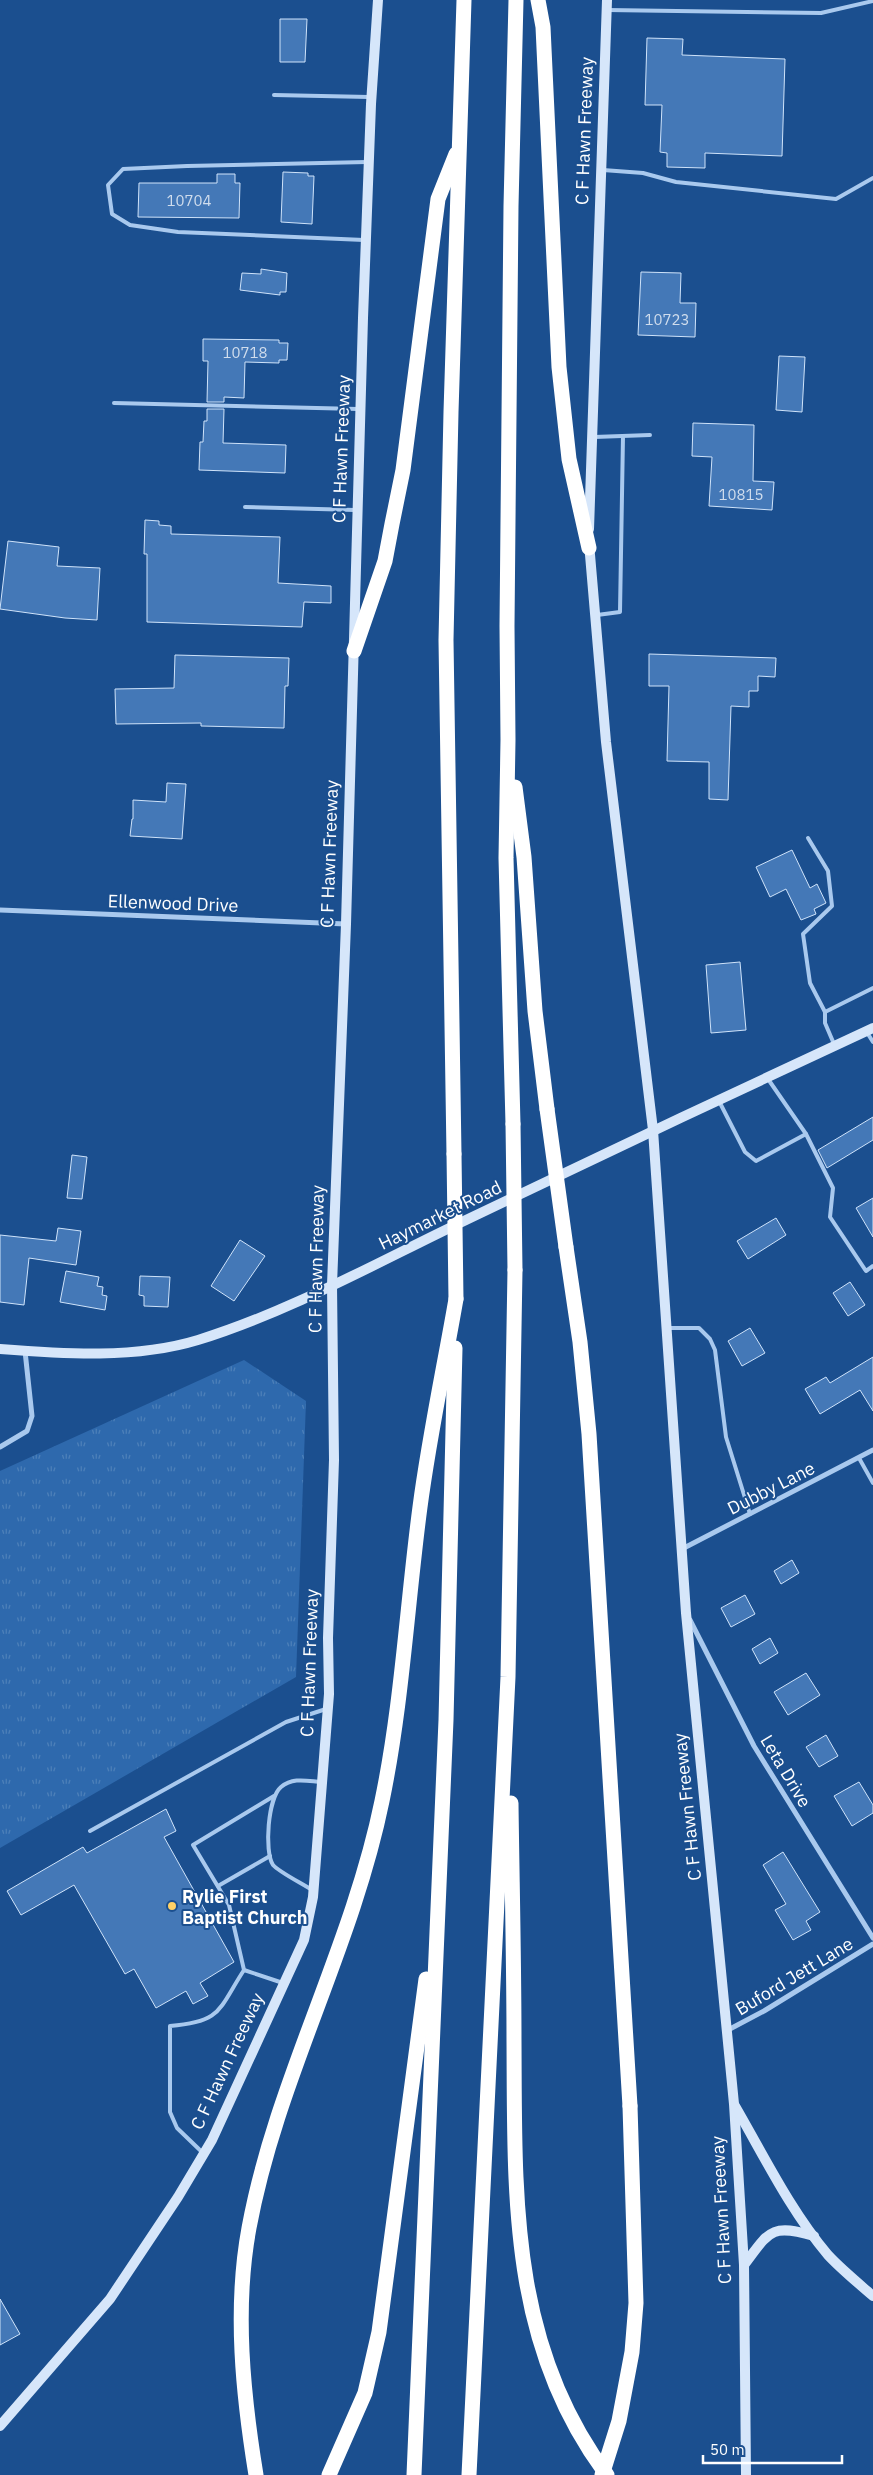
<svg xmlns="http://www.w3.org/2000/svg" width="873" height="2475" viewBox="0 0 873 2475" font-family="'IBM Plex Sans',sans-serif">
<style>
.grass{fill:url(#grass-tufts)}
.building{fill:#4478b7;stroke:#cfe3fa}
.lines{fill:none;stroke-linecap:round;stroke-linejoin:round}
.lane{stroke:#a9c9ee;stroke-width:4}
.street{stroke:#a9c9ee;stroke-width:5}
.secondary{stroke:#d6e6fa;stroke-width:10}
.highway{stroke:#fff;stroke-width:15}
.highway-bridge{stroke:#fff;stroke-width:15}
.poi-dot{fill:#ffd166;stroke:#1b4f8f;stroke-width:2}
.labels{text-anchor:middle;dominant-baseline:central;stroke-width:4;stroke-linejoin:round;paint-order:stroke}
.number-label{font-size:15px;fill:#d0dded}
.street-label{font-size:18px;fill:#fff;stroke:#1b4f8f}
.poi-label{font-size:18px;font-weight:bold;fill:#fff;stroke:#1b4f8f;text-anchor:start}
</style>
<defs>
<pattern id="grass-tufts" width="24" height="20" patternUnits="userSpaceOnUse" patternTransform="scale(1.25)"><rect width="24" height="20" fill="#2e69ad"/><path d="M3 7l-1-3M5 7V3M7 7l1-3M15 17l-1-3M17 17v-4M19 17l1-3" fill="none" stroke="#4d80b9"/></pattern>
</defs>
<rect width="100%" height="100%" fill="#1b4f8f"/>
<polygon class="grass" points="244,1360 306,1401 296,1677 0,1848 0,1471"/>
<g class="building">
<polygon points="280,19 307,19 305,62 280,62"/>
<polygon points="647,38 683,39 682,55 785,59 782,156 705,153 705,168 667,167 667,153 660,152 662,105 645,105"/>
<polygon points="283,172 308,173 308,176 314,176 312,224 281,222"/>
<polygon points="217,174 235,174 235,183 240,183 239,218 138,217 139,183 217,183"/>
<polygon points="261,269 287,273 286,292 280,292 280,295 240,290 242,273 261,274"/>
<polygon points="641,272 681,273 680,303 696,303 695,337 638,335"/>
<polygon points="203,339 279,340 279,343 288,343 287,360 279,360 279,363 245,362 244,398 224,397 224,402 207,402 208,361 203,361"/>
<polygon points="779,356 805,357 802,412 776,410"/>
<polygon points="207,409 224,409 223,443 286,445 285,473 199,470 200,442 203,442 204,421 207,421"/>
<polygon points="693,423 754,425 753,481 774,482 772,510 709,506 712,457 692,456"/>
<polygon points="145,520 159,521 159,525 171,526 171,534 280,537 278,583 331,586 331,603 304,602 302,627 147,622 147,554 144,554"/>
<polygon points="8,541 59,547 57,566 100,568 97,620 65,618 0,609"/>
<polygon points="649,654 776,658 775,677 758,676 758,691 749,691 749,707 731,706 728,800 709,799 709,762 667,761 669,686 649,686"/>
<polygon points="175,655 289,658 288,686 285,686 284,728 201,726 201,723 116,724 115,689 174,688"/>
<polygon points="167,783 186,784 182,839 130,836 132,819 133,819 133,800 166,802"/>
<polygon points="792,850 810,888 817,884 826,903 814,909 816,914 801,920 786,889 770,897 756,867"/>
<polygon points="740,962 746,1030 711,1033 706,965"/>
<polygon points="873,1117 873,1140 827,1168 818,1150"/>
<polygon points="72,1155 87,1157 82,1199 67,1198"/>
<polygon points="873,1198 873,1237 856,1208"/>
<polygon points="776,1218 786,1235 748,1259 737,1241"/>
<polygon points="58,1228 81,1231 76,1265 29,1258 24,1305 0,1302 0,1235 56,1241"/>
<polygon points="240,1240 265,1256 234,1301 211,1286"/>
<polygon points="66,1271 99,1277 97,1286 103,1287 102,1295 107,1296 105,1310 60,1302"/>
<polygon points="140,1276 170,1277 168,1307 144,1306 144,1296 139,1295"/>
<polygon points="850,1282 865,1305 848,1316 833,1293"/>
<polygon points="750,1328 765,1353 742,1366 728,1341"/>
<polygon points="873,1357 873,1411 860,1390 820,1414 805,1389 826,1377 830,1383"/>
<polygon points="792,1560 799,1573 781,1584 774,1571"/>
<polygon points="745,1595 755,1614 731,1627 721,1608"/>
<polygon points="770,1638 778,1653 760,1664 752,1649"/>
<polygon points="806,1673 820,1695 788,1715 774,1692"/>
<polygon points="826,1735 838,1756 819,1767 806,1747"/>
<polygon points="859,1782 873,1805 873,1813 852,1826 834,1796"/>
<polygon points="166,1809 176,1831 164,1837 234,1962 200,1983 208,1996 193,2004 186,1991 156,2008 134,1969 125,1974 74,1885 21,1915 7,1891 83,1847 87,1853"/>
<polygon points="783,1852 820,1912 806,1921 811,1930 793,1940 775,1910 786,1904 763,1865"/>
<polygon points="0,2299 20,2334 0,2345"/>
</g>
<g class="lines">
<g class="lane">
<polyline points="607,10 821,13 873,1"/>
<polyline points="274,95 369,97"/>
<polyline points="603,170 643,173 676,182 836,199 873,178"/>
<polyline points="364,240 178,232 130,225 112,214 108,185 123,169 187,166 367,162"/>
<polyline points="114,403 358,409"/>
<polyline points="594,437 650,435"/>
<polyline points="245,507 355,510"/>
<polyline points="597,615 620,612 623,436"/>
<polyline points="808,838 828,871 832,906 803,934 810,983 825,1012"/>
<polyline points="866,1031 873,1042"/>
<polyline points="834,1044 825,1023 825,1012 873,988"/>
<polyline points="768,1079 806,1134 833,1188 830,1217 866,1271 873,1266"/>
<polyline points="719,1101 745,1152 756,1161 806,1134"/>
<polyline points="669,1328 699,1328 710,1339 715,1350 726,1437 750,1514"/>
<polyline points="859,1458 873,1483"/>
<polyline points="274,1796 193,1845 229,1905 244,1970 283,1983"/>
<polyline points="90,1831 286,1722 326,1709"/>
<polyline points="218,1886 270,1856"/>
<path d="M312 1890C303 1884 279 1872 273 1865 264 1851 268 1798 281 1787 293 1777 307 1781 321 1782"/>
<path d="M203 2153 177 2128 170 2112V2026C222 2022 218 2010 244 1970"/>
</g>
<g class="street">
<polyline points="0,910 346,924"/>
<polyline points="0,1447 27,1431 32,1416 25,1351"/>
<polyline points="682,1549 873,1450"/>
<polyline points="690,1620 754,1746 873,1938"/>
<polyline points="728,2030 764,2011 873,1944"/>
</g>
<g class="secondary">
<polyline points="589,529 607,0"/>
<polyline points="589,543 606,742 653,1130 686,1613 734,2104 744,2265 746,2475"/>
<path d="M0 1349C64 1354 136 1359 198 1340 291 1311 378 1262 466 1220 601 1155 737 1091 873 1028"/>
<path d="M735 2106C764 2156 790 2210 828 2255 841 2269 858 2283 873 2296"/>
<path d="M744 2265C769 2232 770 2223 814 2236"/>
<polyline points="0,2426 110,2299 178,2197 212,2140 304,1940 313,1897 329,1694 328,1638 334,1460 332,1285 346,924 363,318 371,104 378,0"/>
</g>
<g class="highway">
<polyline points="538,0 543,27 559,367 569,459 589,548"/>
<polyline points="354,651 385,561 392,524 403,470 438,199 456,154"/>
<polyline points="515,787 524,857 535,1011 547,1109"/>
<polyline points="513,1124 506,858 508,740 507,626 511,206 516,0"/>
<polyline points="454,1154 446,640 451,412 464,0"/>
<polyline points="566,1247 580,1342 589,1434 630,2106"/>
<path d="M511 1803C512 1882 514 1962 514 2041 515 2195 509 2345 607 2475"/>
<path d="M256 2475C243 2395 234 2309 249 2228 276 2081 352 1948 382 1801 402 1705 407 1605 420 1507 429 1438 444 1368 456 1299"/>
<polyline points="329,2475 365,2393 379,2332 426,1979"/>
<polyline points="414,2475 446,1720 455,1348"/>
<polyline points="469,2475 508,1677 515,1270"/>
</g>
<g class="highway-bridge">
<polyline points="547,1109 566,1247"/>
<polyline points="513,1124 515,1270"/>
<polyline points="454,1154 456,1299"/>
<polyline points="602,2475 619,2421 632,2352 636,2303 630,2106"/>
</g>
</g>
<circle class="poi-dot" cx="172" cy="1906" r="5"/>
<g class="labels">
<g class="number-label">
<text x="189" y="200">10704</text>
<text x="667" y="319">10723</text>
<text x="245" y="352">10718</text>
<text x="741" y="494">10815</text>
</g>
<g class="street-label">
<text transform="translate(584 131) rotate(-88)">C F Hawn Freeway</text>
<text transform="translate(341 449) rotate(-88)">C F Hawn Freeway</text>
<text transform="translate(329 854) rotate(-88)">C F Hawn Freeway</text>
<text transform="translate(173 903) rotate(2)">Ellenwood Drive</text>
<text transform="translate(440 1215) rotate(-26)">Haymarket Road</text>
<text transform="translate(316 1259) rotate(-89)">C F Hawn Freeway</text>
<text transform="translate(771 1488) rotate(-27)">Dubby Lane</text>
<text transform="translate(309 1663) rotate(-88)">C F Hawn Freeway</text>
<text transform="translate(786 1771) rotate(59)">Leta Drive</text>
<text transform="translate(687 1807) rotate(-96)">C F Hawn Freeway</text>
<text transform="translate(794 1976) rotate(-31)">Buford Jett Lane</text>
<text transform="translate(227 2061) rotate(-65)">C F Hawn Freeway</text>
<text transform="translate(721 2210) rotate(-93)">C F Hawn Freeway</text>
</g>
<g class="poi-label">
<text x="182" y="1896">Rylie First<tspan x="182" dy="21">Baptist Church</tspan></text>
</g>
</g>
<path d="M703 2455v8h139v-8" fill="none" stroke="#ffffff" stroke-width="2.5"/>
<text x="710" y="2455" font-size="15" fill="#ffffff" stroke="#1b4f8f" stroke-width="4" paint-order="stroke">50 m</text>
</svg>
